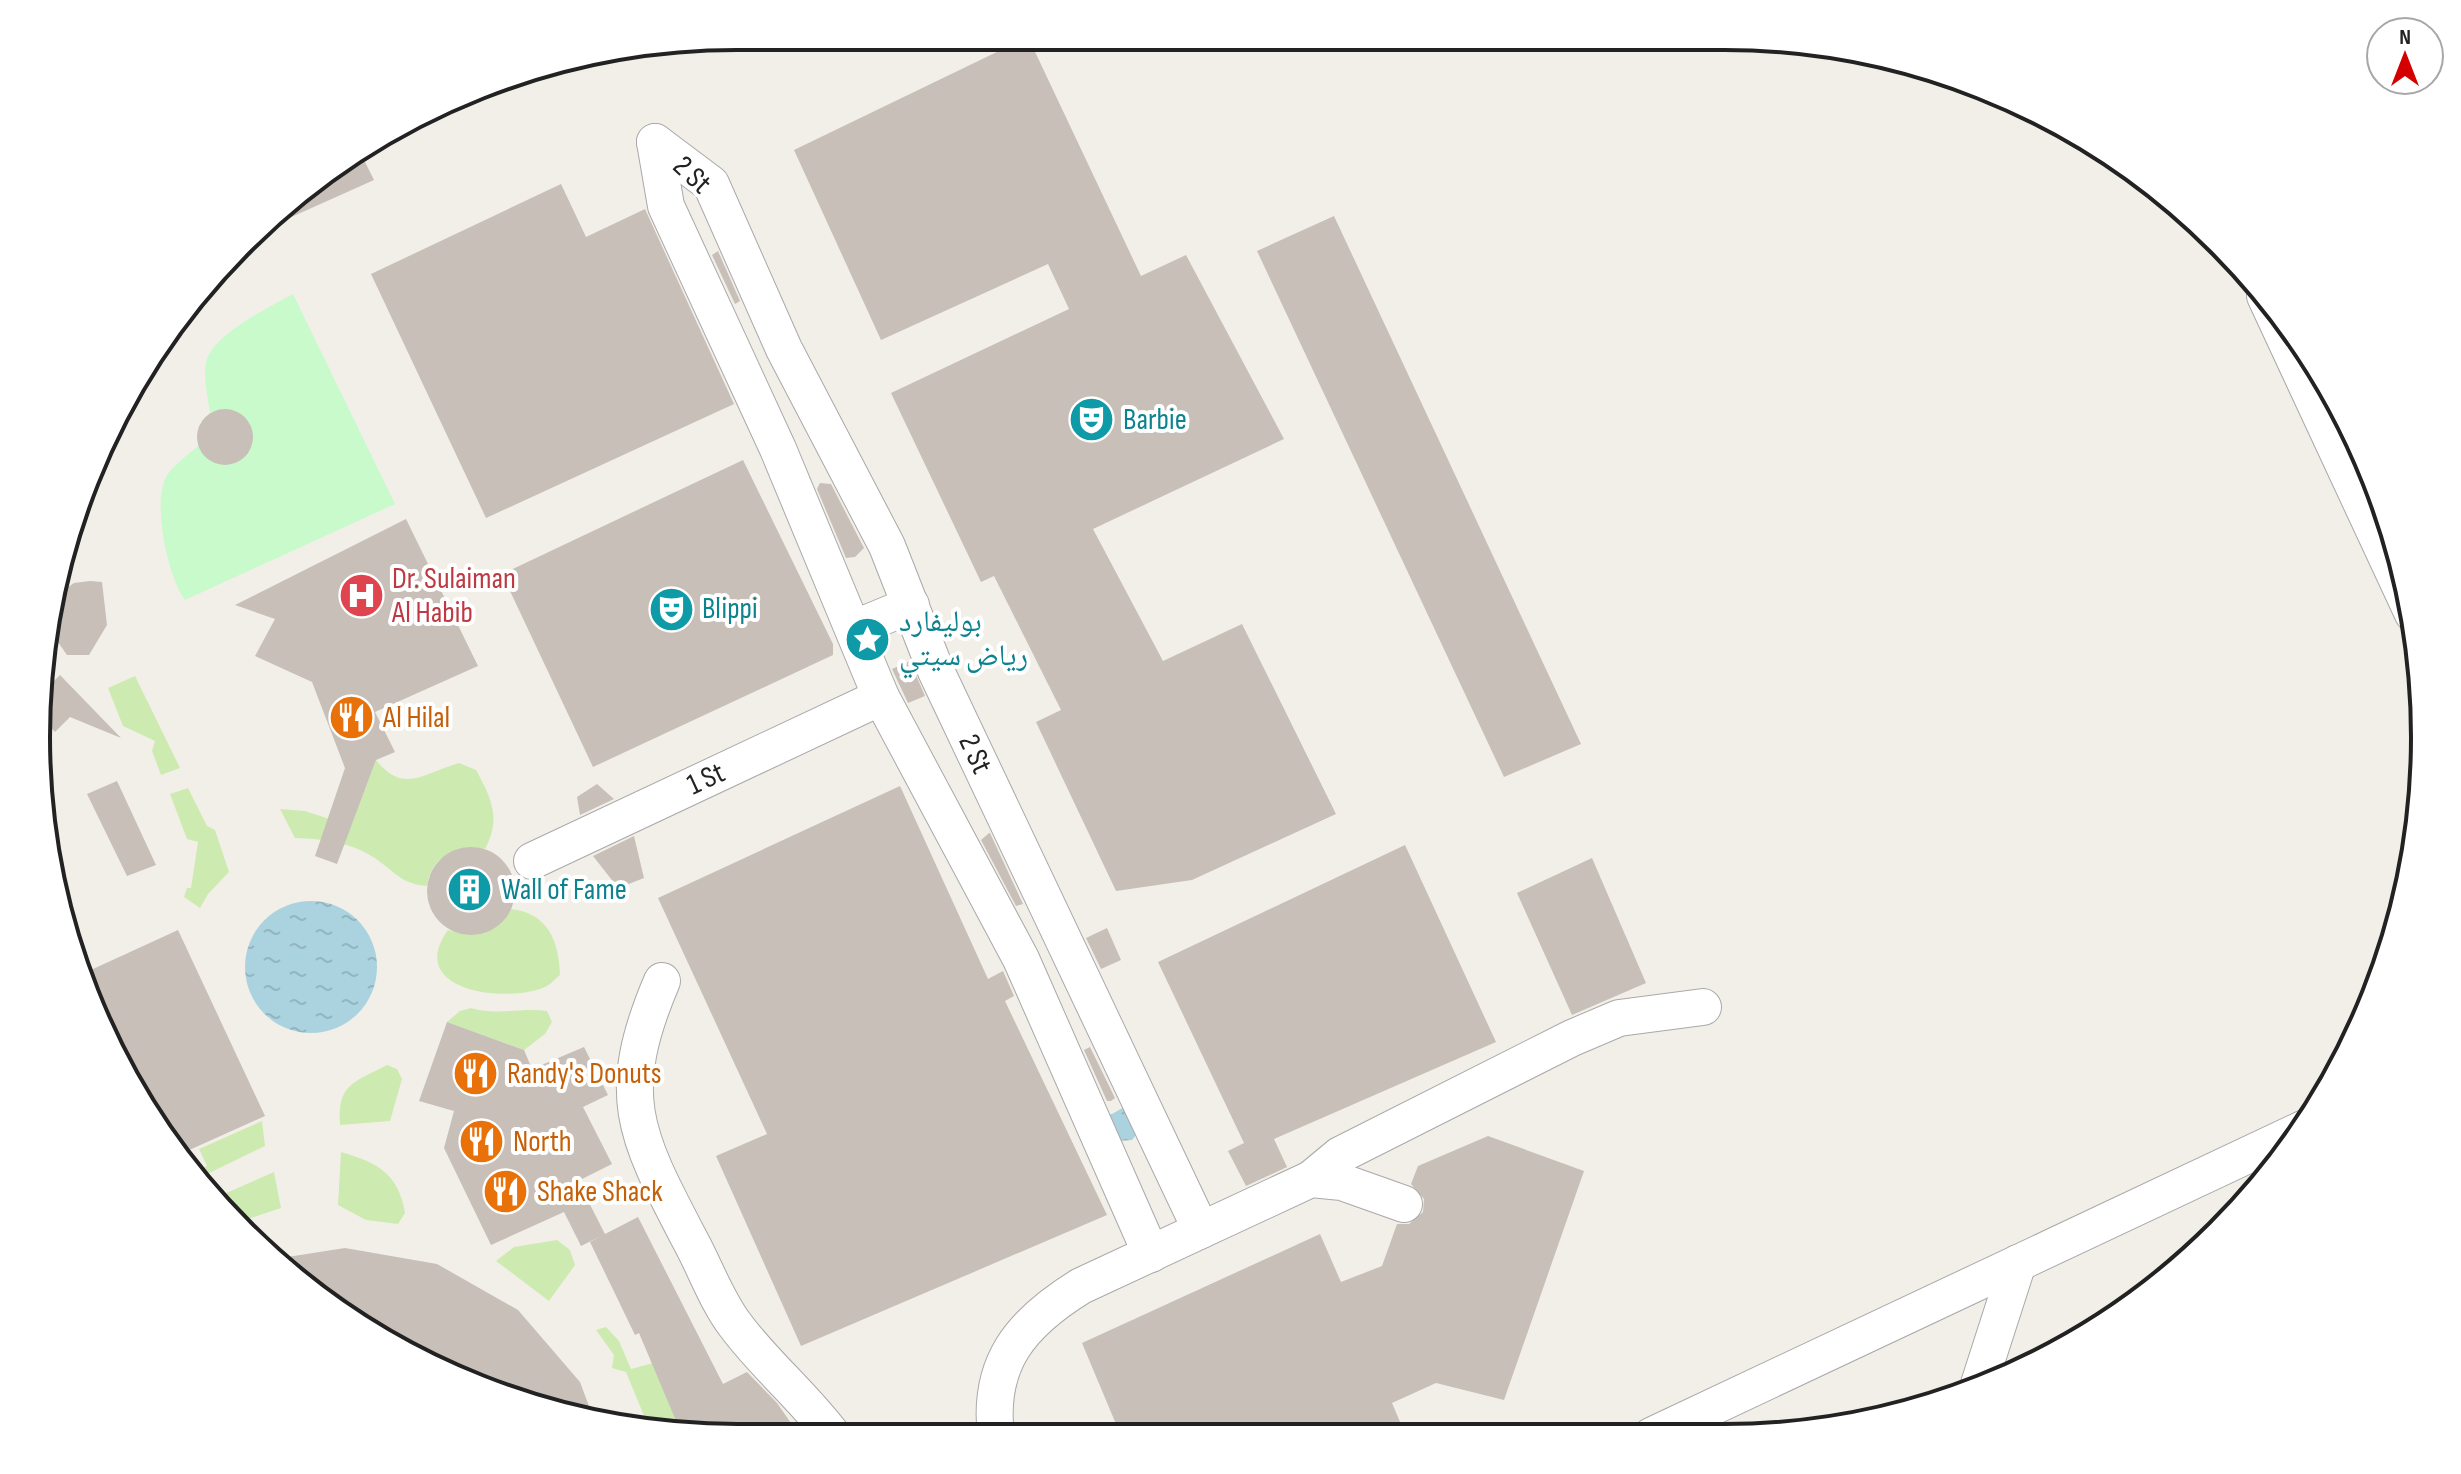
<svg xmlns="http://www.w3.org/2000/svg" width="2461" height="1474" viewBox="0 0 2461 1474" font-family="'Sofia Sans Condensed','Noto Naskh Arabic',sans-serif">
<style>
.grass{fill:#cdebb0}
.park{fill:#c8facc}
.water{fill:url(#water-ripples)}
.building{fill:#c7bfb8}
.lines{fill:none;stroke-linecap:round;stroke-linejoin:round}
.minor-casing{stroke:#a9a9a9;stroke-width:38}
.minor{stroke:#fff;stroke-width:36}
.labels{text-anchor:middle;dominant-baseline:central;stroke-width:8;stroke-linejoin:round;paint-order:stroke}
.street-label{font-size:30px;fill:#222;stroke:#fff}
.culture-label{font-size:30px;fill:#0d838f;stroke:#fff;text-anchor:start}
.health-label{font-size:30px;fill:#be3a42;stroke:#fff;text-anchor:start}
.food-label{font-size:30px;fill:#c56008;stroke:#fff;text-anchor:start}
.rim{fill:none;stroke:#222;stroke-width:4}
</style>
<defs>
<pattern id="water-ripples" width="26" height="14" patternUnits="userSpaceOnUse" patternTransform="scale(2)"><rect width="26" height="14" fill="#aad3df"/><path d="M2 4q2-2 4 0t4 0M15 11q2-2 4 0t4 0" fill="none" stroke="#92b5bf"/></pattern>
</defs>
<rect width="100%" height="100%" fill="#f2efe9"/>
<g class="grass">
<polygon points="135,676 180,768 161,775 152,751 155,741 123,726 108,688"/>
<path d="M376 760C404 795 423 773 459 763L476 770C492 799 501 819 485 849 458 845 431 855 427 886 400 884 395 871 373 857 350 842 322 839 295 838L280 809 305 811 351 826Z"/>
<polygon points="188,788 207,826 215,830 229,872 208,894 200,908 184,897 187,888 191,888 198,842 187,839 170,794"/>
<path d="M511 909C548 913 559 941 560 975 555 979 550 985 545 987 506 1004 404 991 448 930 475 939 495 933 511 909Z"/>
<path d="M471 1008C498 1016 521 1007 547 1011L552 1022 545 1034 524 1050 447 1022 460 1011Z"/>
<path d="M387 1065 397 1069 402 1079 390 1121 340 1125C337 1083 355 1082 387 1065Z"/>
<polygon points="262,1121 265,1146 205,1175 198,1170 207,1166 199,1149"/>
<path d="M341 1152C378 1163 398 1173 405 1213L398 1224 366 1220 338 1205Z"/>
<polygon points="274,1172 281,1208 242,1221 217,1197"/>
<polygon points="557,1240 570,1250 575,1265 549,1301 496,1261 514,1247"/>
<polygon points="606,1327 619,1341 631,1369 653,1363 679,1419 673,1433 649,1428 626,1372 612,1368 614,1355 596,1330"/>
</g>
<path class="park" d="M293 294 395 504 185 600C168 577 152 504 166 477 173 465 188 455 198 446L199 427 210 413C208 398 203 378 206 363 211 335 270 307 293 294Z"/>
<g class="water">
<circle cx="311" cy="967" r="66"/>
<polygon points="1126,1106 1136,1135 1132,1140 1118,1141 1098,1114 1112,1114"/>
</g>
<g class="building">
<polygon points="1028,37 1141,276 1186,255 1284,439 1093,529 1163,661 1242,624 1336,814 1192,880 1116,891 1036,722 1061,710 994,576 981,582 891,393 1069,309 1048,264 881,340 794,150"/>
<polygon points="362,156 374,180 287,219 283,210 309,182"/>
<polygon points="561,184 586,237 645,209 734,404 486,518 371,274"/>
<polygon points="1334,216 1581,744 1504,777 1257,251"/>
<polygon points="718,251 740,301 735,304 712,255"/>
<circle cx="225" cy="437" r="28"/>
<polygon points="743,460 833,644 833,655 593,767 502,574"/>
<polygon points="820,483 831,484 864,548 855,557 846,558 817,489"/>
<polygon points="406,519 478,666 375,712 395,752 376,760 337,864 315,856 345,768 312,682 255,656 275,619 235,605"/>
<polygon points="90,581 102,582 107,625 89,655 67,655 53,635 60,593 74,583"/>
<polygon points="910,661 925,696 908,703 892,669"/>
<polygon points="60,675 121,738 70,717 55,732 40,715 43,692"/>
<polygon points="117,781 156,865 127,876 87,794"/>
<polygon points="597,784 614,799 580,815 577,797"/>
<polygon points="900,786 988,979 1003,971 1014,996 1005,1001 1107,1215 801,1346 716,1156 767,1134 658,898"/>
<polygon points="989,833 990,833 1023,904 1016,906 981,840"/>
<polygon points="634,836 644,878 626,885 615,884 593,856"/>
<polygon points="1405,845 1496,1042 1274,1139 1287,1167 1246,1186 1228,1151 1244,1143 1158,962"/>
<circle cx="471" cy="891" r="44"/>
<polygon points="1592,858 1646,983 1572,1015 1517,893"/>
<polygon points="1107,928 1121,960 1101,969 1086,938"/>
<polygon points="178,930 265,1116 176,1156 80,975"/>
<polygon points="447,1022 524,1050 532,1069 584,1047 608,1095 583,1107 612,1164 578,1181 605,1234 638,1217 723,1384 747,1372 777,1403 800,1436 682,1435 639,1333 635,1335 590,1242 603,1235 581,1246 564,1212 491,1245 444,1148 454,1111 419,1101"/>
<polygon points="1090,1047 1115,1098 1111,1101 1107,1101 1084,1050"/>
<polygon points="1488,1136 1584,1171 1504,1400 1436,1383 1392,1403 1406,1436 1121,1436 1082,1343 1320,1234 1341,1282 1382,1266 1397,1224 1409,1224 1423,1212 1424,1199 1411,1184 1418,1166"/>
<polygon points="345,1248 437,1264 518,1310 580,1382 593,1417 511,1401 347,1320 281,1258"/>
</g>
<g class="lines">
<defs>
<g id="minor">
<polyline points="655,142 711,184 784,349 887,546 936,671 1201,1230"/>
<polyline points="655,142 666,206 778,449 881,697 1021,959 1151,1254"/>
<polyline points="2265,296 2413,614"/>
<polyline points="853,629 911,605"/>
<polyline points="532,861 881,697"/>
<path d="M662 981C613 1096 635 1135 690 1240 705 1267 717 1302 736 1326 765 1365 804 1397 833 1436"/>
<polyline points="1311,1179 1340,1155 1572,1038 1619,1018 1703,1007"/>
<polyline points="1979,1384 2018,1263"/>
<path d="M996 1436C987 1363 1021 1323 1081 1286L1311 1179 1342 1182 1404 1204"/>
<polyline points="1651,1436 2305,1128"/>
</g>
</defs>
<use href="#minor" class="minor-casing"/>
<use href="#minor" class="minor"/>
</g>
<defs>
<symbol id="theatre-disc" viewBox="-11 -11 22 22"><circle r="9.5" fill="#0f9aa8" stroke="#fff"/><path d="M-5-5.5Q0-4 5-5.5V0Q5 5 0 6Q-5 5-5 0ZM-3.3-2.5H-1v1.5H-3.3ZM1-2.5H3.3v1.5H1ZM-2.8 1Q0 5.5 2.8 1Z" fill="#fff"/></symbol>
<symbol id="hospital-disc" viewBox="-11 -11 22 22"><circle r="9.5" fill="#e0444e" stroke="#fff"/><path d="M-5-5h3v3.5h4V-5h3V5h-3V1.5h-4V5h-3Z" fill="#fff"/></symbol>
<symbol id="sight-disc" viewBox="-11 -11 22 22"><circle r="9.5" fill="#0f9aa8" stroke="#fff"/><path d="M0-6L1.8-2.2L6-1.7L2.9 1.2L3.7 5.4L0 3.3L-3.7 5.4L-2.9 1.2L-6-1.7L-1.8-2.2Z" fill="#fff"/></symbol>
<symbol id="restaurant-disc" viewBox="-11 -11 22 22"><circle r="9.5" fill="#e8710a" stroke="#fff"/><path d="M-5-6h1v4h1v-4h1v4h1v-4h1v5L-1.5 .5V6h-2V.5L-5-1ZM5-6V6H3V1.5H1.5Q1.5-4 5-6Z" fill="#fff"/></symbol>
<symbol id="building-disc" viewBox="-11 -11 22 22"><circle r="9.5" fill="#0f9aa8" stroke="#fff"/><path d="M-4-6H4V6H1V3H-1V6H-4ZM-2.5-4.3h1.7v1.8h-1.7ZM.8-4.3h1.7v1.8H.8ZM-2.5-1h1.7V.8h-1.7ZM.8-1h1.7V.8H.8Z" fill="#fff"/></symbol>
</defs>
<g fill-rule="evenodd">
<use href="#theatre-disc" x="1066" y="394" width="51" height="51"/>
<use href="#hospital-disc" x="336" y="570" width="51" height="51"/>
<use href="#theatre-disc" x="646" y="584" width="51" height="51"/>
<use href="#sight-disc" x="842" y="614" width="51" height="51"/>
<use href="#restaurant-disc" x="326" y="692" width="51" height="51"/>
<use href="#building-disc" x="444" y="864" width="51" height="51"/>
<use href="#restaurant-disc" x="450" y="1048" width="51" height="51"/>
<use href="#restaurant-disc" x="456" y="1116" width="51" height="51"/>
<use href="#restaurant-disc" x="480" y="1166" width="51" height="51"/>
</g>
<g class="labels">
<g class="street-label">
<text transform="translate(692 175) rotate(43)">2 St</text>
<text transform="translate(975 754) rotate(65)">2 St</text>
<text transform="translate(706 779) rotate(-25)">1 St</text>
</g>
<g class="culture-label">
<text x="1123" y="420">Barbie</text>
<text x="702" y="609">Blippi</text>
<text x="899" y="622">بوليفارد<tspan x="899" dy="34">رياض سيتي</tspan></text>
<text x="501" y="890">Wall of Fame</text>
</g>
<g class="health-label">
<text x="392" y="579">Dr. Sulaiman<tspan x="392" dy="34">Al Habib</tspan></text>
</g>
<g class="food-label">
<text x="383" y="718">Al Hilal</text>
<text x="507" y="1074">Randy's Donuts</text>
<text x="513" y="1142">North</text>
<text x="537" y="1192">Shake Shack</text>
</g>
</g>
<path d="M0 0H2461V1474H0ZM737 50H1724A687 687 0 0 1 2411 737V737A687 687 0 0 1 1724 1424H737A687 687 0 0 1 50 737V737A687 687 0 0 1 737 50Z" fill="#fff" fill-rule="evenodd"/>
<path class="rim" d="M737 50H1724A687 687 0 0 1 2411 737V737A687 687 0 0 1 1724 1424H737A687 687 0 0 1 50 737V737A687 687 0 0 1 737 50Z"/>
<g transform="translate(2405 56)"><circle r="38" fill="#ffffff" stroke="#a7a7a7" stroke-width="2"/>
<path d="M0-6L14 30L0 20L-14 30Z" fill="#d40000"/>
<text y="-12" font-size="22" font-weight="bold" text-anchor="middle" fill="#222222">N</text>
</g>
</svg>
